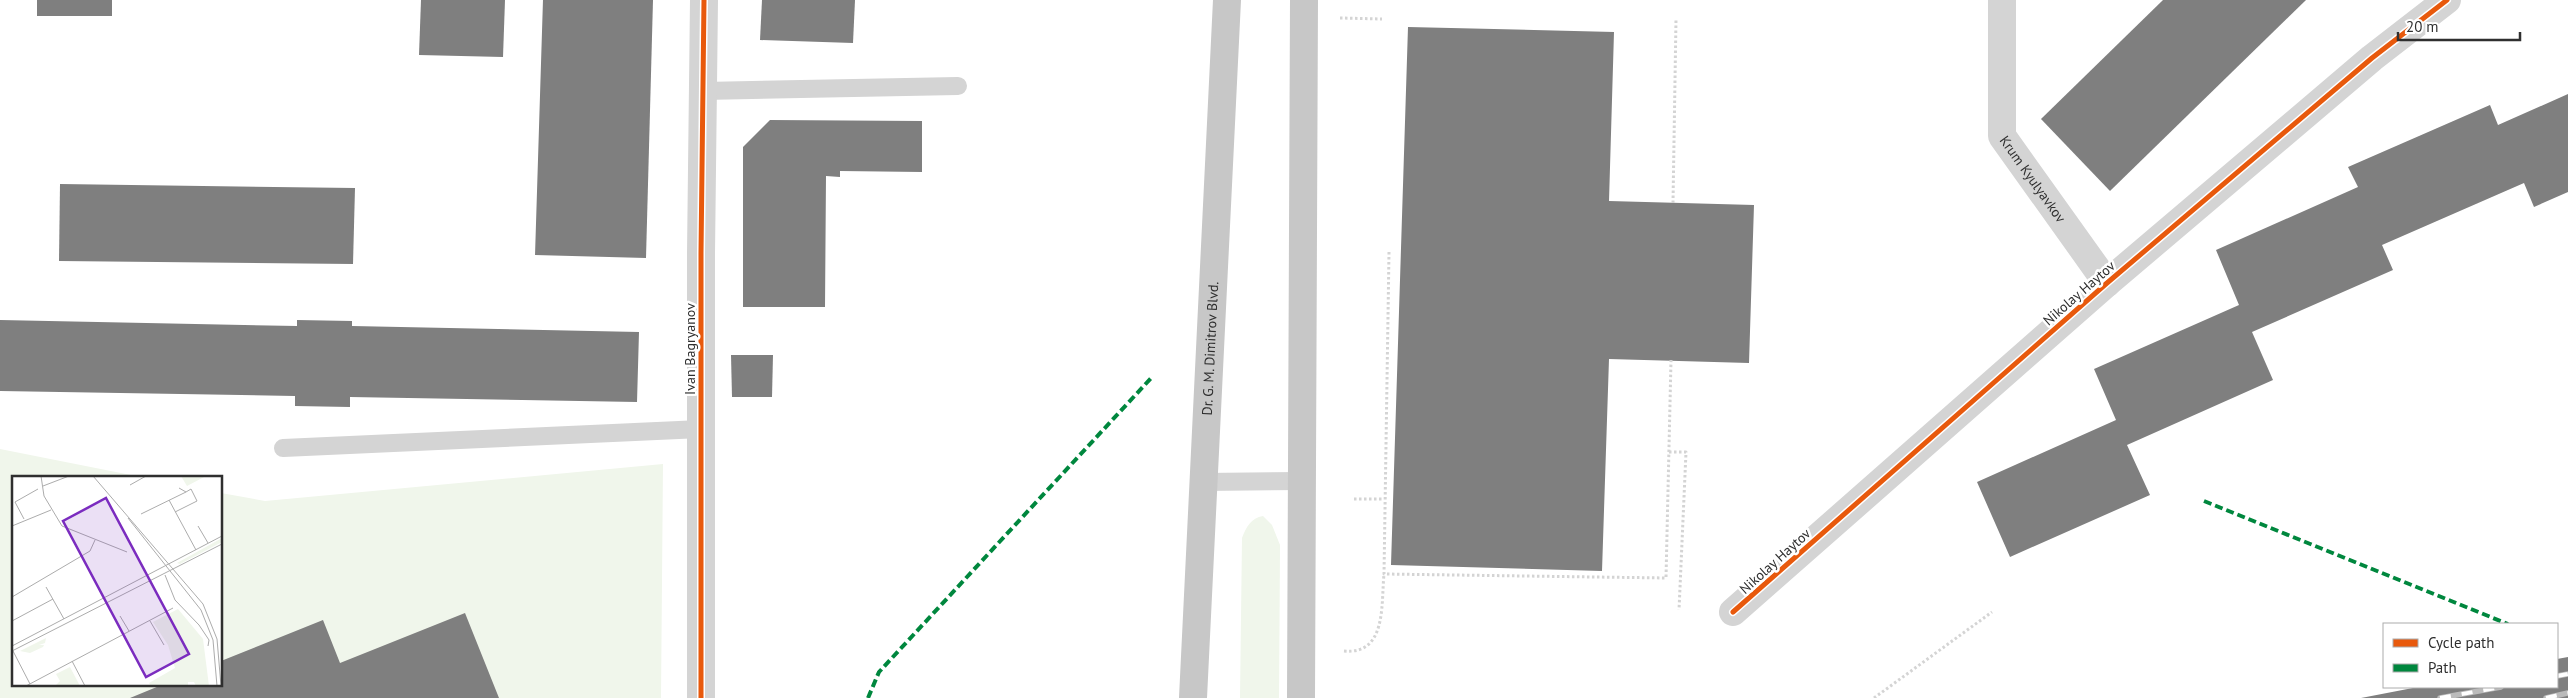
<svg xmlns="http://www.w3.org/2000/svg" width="2568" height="698" viewBox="0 0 2568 698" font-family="'PT Sans',sans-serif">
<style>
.green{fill:#f0f6eb}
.building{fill:#7f7f7f}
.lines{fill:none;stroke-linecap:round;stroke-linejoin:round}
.path{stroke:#d4d4d4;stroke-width:3;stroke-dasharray:2.5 2.5;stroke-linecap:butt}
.lane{stroke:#d4d4d4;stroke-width:18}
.street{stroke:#d4d4d4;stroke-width:28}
.primary{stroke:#c7c7c7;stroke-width:28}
.rail-casing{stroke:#bbb;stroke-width:5.5}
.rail{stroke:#fff;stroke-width:4;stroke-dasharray:11;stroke-linecap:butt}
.quiet{stroke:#00873e;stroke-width:4;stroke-dasharray:8 4;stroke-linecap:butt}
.cycleway-casing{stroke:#fff;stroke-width:8}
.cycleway{stroke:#e8590c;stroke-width:5}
.labels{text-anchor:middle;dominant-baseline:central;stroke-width:5;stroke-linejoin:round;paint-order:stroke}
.street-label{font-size:14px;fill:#2f2f2f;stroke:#fff}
.inset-road{fill:none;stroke:#acacac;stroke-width:1}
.view{fill:#7b2cbf;fill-opacity:0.15;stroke:#7b2cbf;stroke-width:2.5}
.inset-edge{fill:none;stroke:#2f2f2f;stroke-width:2.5}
</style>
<rect width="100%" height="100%" fill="#fff"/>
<g class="green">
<polygon points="0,449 141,477 14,477 14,684 221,684 221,493 265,501 663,464 661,698 0,698"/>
<path d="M1263 516 1272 525 1280 545 1279 698H1240L1242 538C1246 527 1251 518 1263 516Z"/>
</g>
<g class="building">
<rect x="37" y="0" width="75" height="16"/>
<polygon points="421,0 505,0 503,57 419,55"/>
<polygon points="543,0 653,0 646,258 535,255"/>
<polygon points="762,0 855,0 853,43 760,40"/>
<polygon points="2163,0 2306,0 2110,191 2041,119"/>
<polygon points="1408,27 1614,32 1609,201 1754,205 1749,363 1609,359 1602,571 1391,565"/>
<polygon points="2568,94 2568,192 2534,207 2524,183 2382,245 2393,270 2252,332 2273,380 2127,445 2150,495 2010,557 1977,482 2116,420 2094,369 2239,305 2216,250 2358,187 2348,167 2490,105 2498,125"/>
<polygon points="770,120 922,121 922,172 840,171 840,177 826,176 825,307 743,307 743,147"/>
<polygon points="60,184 355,188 353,264 59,261"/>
<polygon points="0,320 297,326 297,320 352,321 352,326 639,332 637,402 350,397 350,407 295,406 295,396 0,391"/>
<polygon points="731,355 773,355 772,397 732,397"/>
<polygon points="465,613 499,698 130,698 164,684 221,684 221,661 323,620 340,663"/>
<polygon points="2568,657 2568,698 2361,698 2418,687 2557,687 2557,659"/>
</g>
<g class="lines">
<g class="path">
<polyline points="1340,18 1382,19"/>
<polyline points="1673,203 1676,19"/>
<polyline points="1389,252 1384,574 1666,578 1671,360"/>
<polyline points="1669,452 1686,452 1679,610"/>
<polyline points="1354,499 1384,499"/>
<path d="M1344 651C1387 655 1381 604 1384 574"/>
<polyline points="1874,698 1992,612"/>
</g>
<g class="lane">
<polyline points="703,91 958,86"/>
<polyline points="283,448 701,429"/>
<polyline points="1203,482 1302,481"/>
</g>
<g class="street">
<path id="s1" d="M2002 0V136L2107 283"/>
<polyline points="1733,612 2107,283 2372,58 2447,0"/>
<polyline points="701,698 701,253 704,0"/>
</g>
<g class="primary">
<path id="s2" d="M1193 698 1227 0"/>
<polyline points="1301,698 1304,0"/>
</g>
<defs>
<g id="rail">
<polyline points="2557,676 2568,674"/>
<polyline points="2440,698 2501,687"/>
<polyline points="2546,698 2568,693"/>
</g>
</defs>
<use href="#rail" class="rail-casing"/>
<use href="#rail" class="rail"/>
<g class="quiet">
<polyline points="2204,501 2508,624"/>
<polyline points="868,698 879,672 1153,376"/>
</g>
<defs>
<g id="cycleway">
<polyline points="1733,612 2107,283 2372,58 2447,0"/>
<polyline points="701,698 701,253 704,0"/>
</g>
</defs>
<use href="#cycleway" class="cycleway-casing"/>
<use href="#cycleway" class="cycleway"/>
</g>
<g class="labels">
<g class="street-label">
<text stroke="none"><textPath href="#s1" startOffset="189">Krum Kyulyavkov</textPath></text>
<text transform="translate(2079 293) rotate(-41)">Nikolay Haytov</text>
<text transform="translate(690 349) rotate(-90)">Ivan Bagryanov</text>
<text stroke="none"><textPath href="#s2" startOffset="350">Dr. G. M. Dimitrov Blvd.</textPath></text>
<text transform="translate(1775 561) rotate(-42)">Nikolay Haytov</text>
</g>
</g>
<g transform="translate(12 476)">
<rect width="210" height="210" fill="#fff"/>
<path d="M169 0H194L175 10ZM210 62V66L168 88 165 87ZM166 133 191 163 197 210H184L182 206H176V210H139L137 207 163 192 156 169 141 146ZM34 162 33 167 27 169H32L31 171 18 177 8 175ZM58 191 68 210H43L48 205 44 198Z" fill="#f0f6eb"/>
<path class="inset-road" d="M29 0 32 20 50 50 115 76M81 0 191 128 205 163 209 210M118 9 134 0M31 10 57 0M157 24 184 74M163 36 185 25 179 13 174 16M129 38 174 16 167 12M116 42 189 134 201 164 205 210M12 43 3 26 26 13M0 50 39 34M186 50 196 67M153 99 163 124 187 149 197 164 196 170M34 111 52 143M0 121 78 75 83 64M108 140 117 155M0 145 41 123M138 145 152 169M0 170 210 60M0 175 210 68M1 175 18 208M60 185 73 210M14 210 161 132"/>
<path class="view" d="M94 22 177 178 134 201 51 45Z"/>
<rect width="210" height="210" class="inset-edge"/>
</g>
<rect x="2383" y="623" width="175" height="65" fill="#ffffff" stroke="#acacac"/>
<rect x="2393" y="639" width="25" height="8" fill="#e8590c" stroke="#acacac"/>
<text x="2428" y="648" font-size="15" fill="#2f2f2f">Cycle path</text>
<rect x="2393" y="664" width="25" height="8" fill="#00873e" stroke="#acacac"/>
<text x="2428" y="673" font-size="15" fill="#2f2f2f">Path</text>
<path d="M2398 32v8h122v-8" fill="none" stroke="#2f2f2f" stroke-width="2.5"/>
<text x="2406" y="32" font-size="15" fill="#2f2f2f" stroke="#ffffff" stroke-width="4" paint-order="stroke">20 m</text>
</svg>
